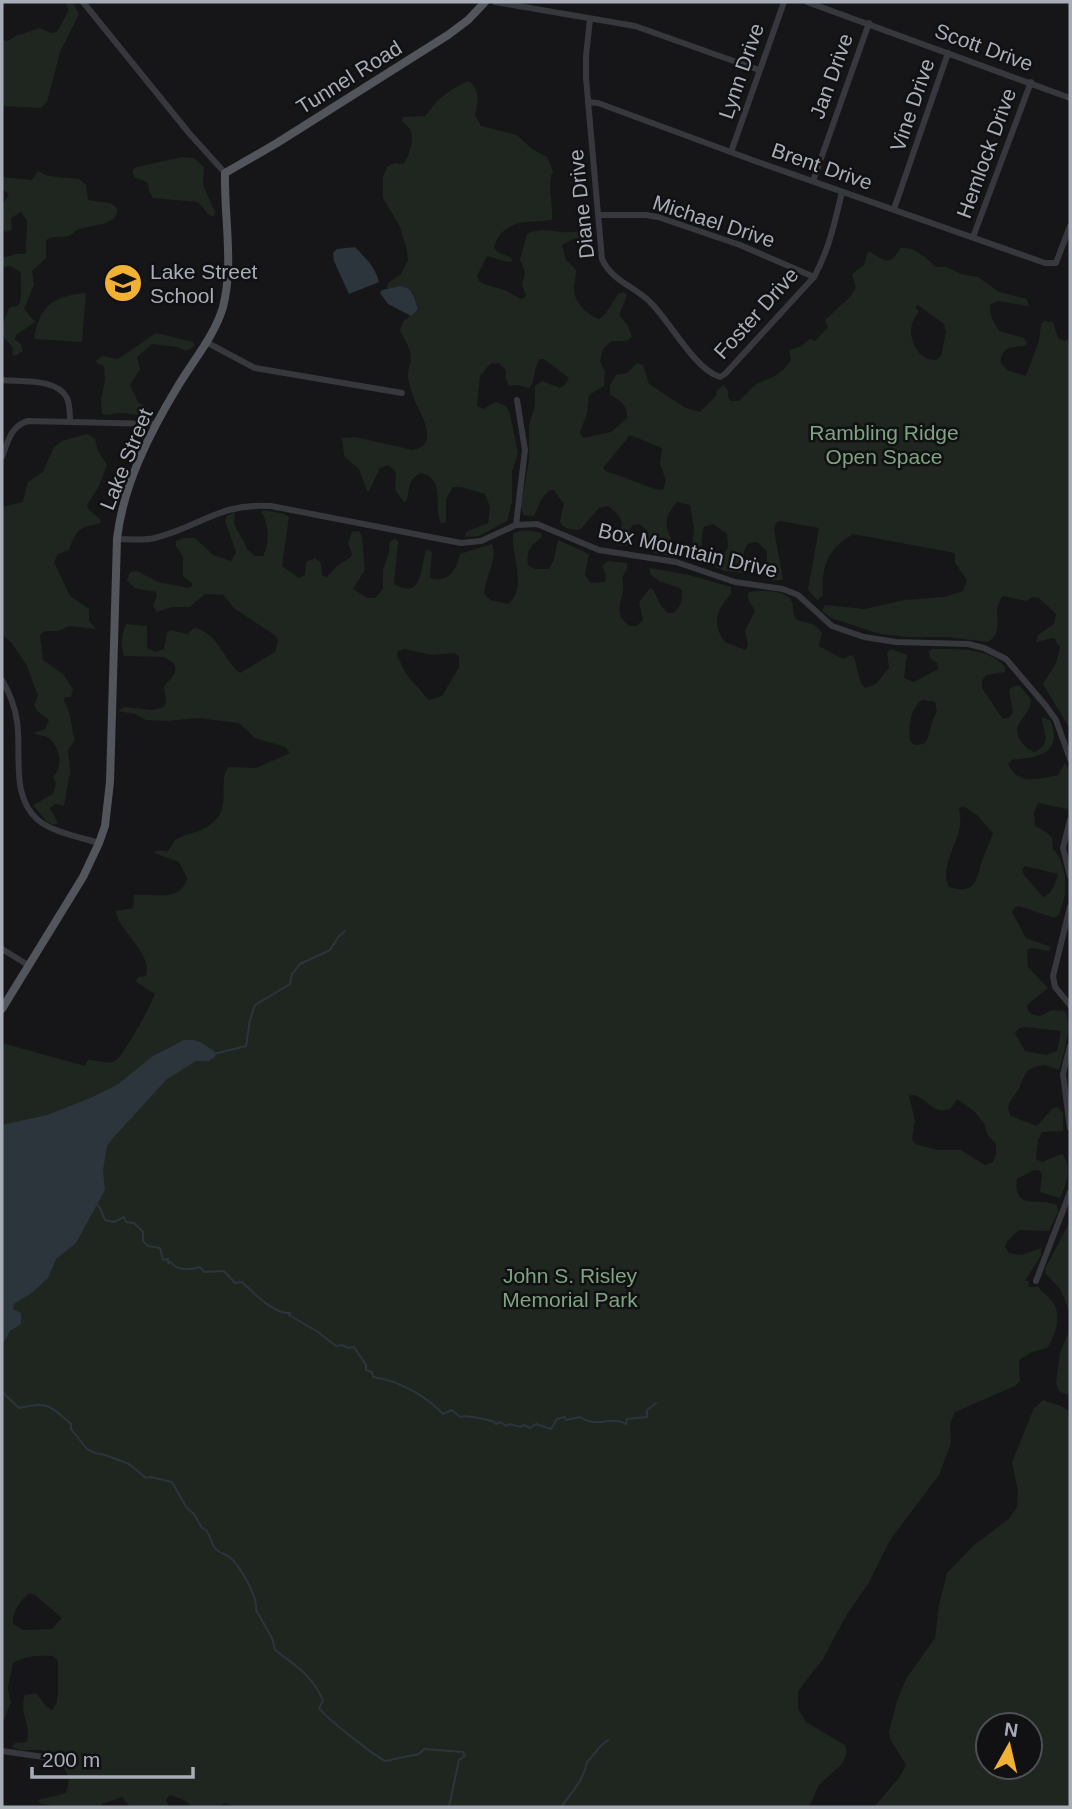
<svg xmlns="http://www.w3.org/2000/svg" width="1072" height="1809" viewBox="0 0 1072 1809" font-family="Helvetica,sans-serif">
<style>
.green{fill:#1e261f;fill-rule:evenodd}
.water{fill:#2c353c}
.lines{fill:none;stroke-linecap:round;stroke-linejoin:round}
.stream{stroke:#2c353c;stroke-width:2}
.minor{stroke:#37383d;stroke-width:6}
.major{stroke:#53555c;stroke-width:8}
.labels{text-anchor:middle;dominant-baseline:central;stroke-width:5;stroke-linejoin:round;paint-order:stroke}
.street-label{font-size:21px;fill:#a8adb8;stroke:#111113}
.poi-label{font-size:21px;fill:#a8adb8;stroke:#111113;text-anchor:start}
.park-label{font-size:21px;fill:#7fa381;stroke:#111113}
</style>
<rect width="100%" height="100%" fill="#161618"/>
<g class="green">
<polygon points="65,2 72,2 79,14 60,52 47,102 41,108 2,106 2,40 8,41 16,36 40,28 51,33 57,32 69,10"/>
<path d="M468 81C482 90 477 102 475 115L481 126 517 135 532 149 547 157 553 171C546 185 554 204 552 220 527 223 504 218 494 247L497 252 510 257 513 261 508 262 487 256 477 276 479 281C489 288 503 287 512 294 516 296 518 298 522 299L526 296 522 285 525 272 520 259 527 234C543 226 557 234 573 232 580 231 582 228 589 231V237L573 239 562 245 566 260 576 270C576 276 574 282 574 288 573 301 587 315 599 319L606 313 618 294 624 292 627 295 619 315 628 326 632 337 626 341H612L603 349 600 361 605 372 604 386 589 395 587 414 580 432 583 438 611 432 627 418C628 406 620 400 610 395V385L616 375 627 373 637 363 643 365 649 384 686 408 700 412 717 395 716 392 723 385 728 390V397L731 401H739L756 384 775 376 783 370 791 360 789 350 800 347 810 339 815 341 828 327 825 320 849 298 856 288 852 274 864 265 868 251C883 259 890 269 900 248 914 246 926 258 936 267H946L964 275 978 277 999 292 1027 299 1029 306 998 301 989 305 991 316 999 331 1024 338 1027 343 1025 346C1012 347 1000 347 1001 363L1007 370 1026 376 1039 341 1041 324 1044 321 1053 322 1058 338 1064 341 1070 339V729L1043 684 1056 663 1060 648 1054 638 1036 642 1038 635 1054 624 1056 614 1039 598 1033 597 1026 601 1003 596C989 613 1007 630 988 642L947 637H907L880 634 831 618 822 611 825 605 864 609 905 600 944 597 963 591 967 580 955 563V553L853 534C827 550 821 566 823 596L819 598 818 601 808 590 819 528 780 521 776 523 774 529 783 580H772L767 576V551L757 542 748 544C742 553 742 558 747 568L743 573 725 571 708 564 709 557 724 555 728 546 727 534 713 524 704 527 702 533V545L698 550 692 551 694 527 690 505 677 502C659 523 668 528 675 549L672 555C647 554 650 552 647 530L639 524 633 525 630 529 632 545 620 546C617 525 631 523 608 506L599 508 581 529C574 531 562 529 560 521L564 504 554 490H550L542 498 534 516 523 515 521 506 529 460V425L535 405V386L542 381 560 388 564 386 569 378 544 359H540C533 367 536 381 529 388L518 385 509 386 506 379V370L499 363 490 364 480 376 477 406 483 409 496 402 506 406 510 414 518 453 512 472V502L507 521 479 536 465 537 466 532 488 523 490 507 485 494 461 487H453L446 499V523H441C433 506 446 478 421 473 408 479 410 487 407 500L404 502 395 490 396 472 388 465 380 468 368 493 359 469 344 456 342 438 355 437 413 450C441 445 420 413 414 399 412 393 409 384 408 378 407 370 411 363 411 356 410 346 403 339 400 330L403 322 418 309 413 292 403 286 387 289 388 283 401 274 408 260 407 250 400 227 383 198V176L388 166 395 163 403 164C409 157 415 138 410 129 408 126 404 124 402 121L403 117 425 116 438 100 454 88ZM918 305 944 324 946 332 941 356 936 360C913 360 903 328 919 312L915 307ZM630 435 662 448 660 464 666 480 663 490C650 490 623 475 607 472L603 468Z"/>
<path d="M182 157 194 158 204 167 203 185 215 212 214 217 209 215 198 202 153 198 149 191 148 183C141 178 131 180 133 169L137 167Z"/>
<path d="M38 171 48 176 79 179 86 185 88 200 110 203 117 208C120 226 89 225 77 230 73 232 72 235 68 236 59 238 54 235 46 240V258L32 271 34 285 24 309 35 322 16 335 15 340 21 344 23 351 15 356 12 354 13 348 2 335V326L9 308 19 305C23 293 20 284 21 272L10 266 2 267V258L16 254H26L27 221 21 212 11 218 12 230 6 232 2 228V206L9 194 2 189V177L32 180Z"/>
<path d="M86 293 82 342 34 339C39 306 53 296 86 293Z"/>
<path d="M156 333 193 342 195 346 186 351 177 347 152 344 137 357 140 369 130 385 138 402 150 410V413C139 417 131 413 120 413 113 413 109 416 102 414L101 399 105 380 104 366 98 364 96 361 102 356 118 359Z"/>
<path d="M87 434 95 439 98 451 107 465 99 486 87 505 89 510 100 519 101 523C80 528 77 527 69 550L58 554 54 562 70 596 89 609V621L96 629 69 626 58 631H45L40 635 43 660 63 674 73 689 71 697H65L64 701C73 718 70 724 75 740L68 750 70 771 64 806 55 804 50 808 58 823 54 825 47 822 33 805 53 794 56 783 53 777C65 766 59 742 45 736 41 735 37 735 34 733L45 729 49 720 37 711 34 705 38 696 27 666 12 643 2 635V507L23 502 28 482 43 472 54 447 62 441Z"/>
<path d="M264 510 284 514 289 517 282 566 299 578 305 575 306 562 315 558 321 563 322 575 327 577 338 565 350 558 352 554 348 543 352 532 359 531 362 537 365 570 353 589 368 598H375L383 589V570L389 552 390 541 395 539 398 541V544L394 584C425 601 419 565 427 549L432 552 430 578C448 584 457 569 460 554L492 544C498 558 485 578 484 594L490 600 508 604C528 588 511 555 513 534 520 529 535 530 542 534L541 538C530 546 526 550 528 565L535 569H549L554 559 558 540 589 554 585 575 591 583 605 582 606 575 602 566 608 561 627 563V568L622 578C628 599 608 611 630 626H636L643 620 639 602 650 588 653 589 661 606 668 613H674C680 607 686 595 680 588L659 581 650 574V568L689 575 731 587V594C717 609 711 624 725 642L745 650 748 646 745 631 755 611 748 599V593C757 589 785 590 791 600 795 607 791 613 797 620 809 624 815 622 822 633L819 646 843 659 851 655 854 657 861 684 865 688 876 684 889 668 887 653 891 649 907 655 904 678 914 682 938 669 937 663 930 658 929 651 932 649C957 649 988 647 1005 667V672L986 675 982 681V688L1003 719 1009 718 1013 712 1009 690 1012 687 1019 685 1031 699C1031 712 1020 718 1017 730 1018 740 1025 749 1035 752 1054 740 1042 734 1042 717L1050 720C1064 754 1038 757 1012 760L1008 764C1018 786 1038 779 1058 775L1065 763 1069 770 1068 809 1038 803 1034 812 1035 826 1046 832 1052 838 1053 849 1060 858 1065 875V895L1059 915 1054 918 1019 906 1015 907 1012 912 1026 938 1051 947 1049 951 1032 948 1027 950 1028 967 1048 988 1027 1005C1027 1013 1033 1015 1040 1016L1052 1010 1065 1011C1072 1024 1064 1055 1059 1070L1045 1065C1023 1067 1026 1075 1018 1090 1012 1101 1004 1103 1011 1116L1037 1126 1053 1108 1058 1107 1063 1113V1131L1042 1132 1038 1140 1036 1159 1042 1162 1062 1154C1072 1165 1067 1185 1060 1198L1040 1192 1042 1175 1040 1171 1034 1170 1017 1179C1013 1210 1036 1198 1054 1204L1057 1205 1058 1212 1049 1231 1019 1230 1008 1240 1005 1247 1009 1253 1022 1255 1041 1248V1255L1025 1281H1029L1028 1287H1038C1042 1292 1047 1295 1051 1300 1063 1314 1056 1334 1047 1348L1032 1352 1019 1360 1020 1381 1015 1386 955 1412 950 1424 951 1443 939 1475 890 1540 868 1584 847 1614 823 1659 798 1691V1709L806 1722 845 1745 847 1752 842 1764 819 1785 809 1807H233L225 1803 218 1807H191L186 1801 170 1795 166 1800 169 1807H130L122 1797 102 1804 99 1807H51L50 1805 41 1804 38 1800 66 1793C70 1782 69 1775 62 1765L47 1764 46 1753 43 1750H20L12 1747 15 1743 27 1742C31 1725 19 1712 25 1695L36 1693 47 1707 52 1710 56 1704 58 1694V1661L53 1656C40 1655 24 1656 13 1663L8 1688 11 1702 3 1722 2 1743V1043L85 1066 88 1060C96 1059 107 1065 115 1061 123 1057 151 1005 155 994L136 982 138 977 146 976C153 952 117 930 116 911L133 908 134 895C152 893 182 903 187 878L179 862 154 853 156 851H168L175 840C187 833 200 833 211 824 233 808 217 783 228 767L256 768 290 753 285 747 255 738 239 723 197 718 168 721 146 720 135 714 118 711 123 707 153 710 164 707 166 702 164 687C169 678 179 675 174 663L164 657 124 656C121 647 122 632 126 624L147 626V648L156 652 164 649 167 633 170 630 187 634 194 628C218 632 223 660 240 673L275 652 278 641 276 636 235 609 223 595 205 594 190 607H172L157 612 153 606 157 596 156 592 134 588 127 580 130 572 137 571 158 582 188 588 192 586V583L183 576V557L176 546V541L183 538H195L213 555 231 561 236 552 225 521 227 516 235 512 234 524 248 550 255 556H263C270 544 269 523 261 512ZM405 649 431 655 454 653 459 656V667L442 696 429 700 408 677 397 656 398 651ZM922 700 935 702 937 712C929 722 932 735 924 744L915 745 911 742C907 729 911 707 922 700ZM963 806 977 815 993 833C990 843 985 851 982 861 976 881 975 895 949 887 939 867 957 846 960 826 961 821 960 815 959 809ZM1025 866 1058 874C1056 883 1052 894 1043 897L1024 875 1022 869ZM1025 1027 1061 1031 1057 1051 1046 1055 1025 1051 1015 1033 1018 1029ZM913 1095C928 1098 932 1115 950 1109L957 1099 975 1112 985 1125 987 1134 996 1144V1154L993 1162 985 1165 961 1150H938L915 1144 912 1139 915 1121 909 1096ZM30 1593 35 1595 62 1618 52 1629 23 1630 13 1624C11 1614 22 1598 30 1593Z"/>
<polygon points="1070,1221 1070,1396 1059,1391 1056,1382 1060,1353 1070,1329 1070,1312 1060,1289 1046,1274 1045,1269"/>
<path d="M1043 1400 1061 1406 1070 1412V1807H874L899 1778 906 1765 890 1739 889 1731 897 1701 906 1679 935 1638 939 1605 947 1573 973 1546 1010 1518 1017 1507 1018 1492 1012 1462 1034 1408ZM988 1725H1030V1767H988Z"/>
</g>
<g class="water">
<path d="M355 247C365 258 375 266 379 282L349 294 334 261 333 253 337 249Z"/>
<path d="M401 286C415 289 414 298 418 309L411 316 388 304 380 293 382 290Z"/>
<path d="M184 1040C199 1039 203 1044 215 1052V1057L209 1061H196L167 1079 112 1139 107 1146 103 1170 105 1190 76 1243 56 1259 48 1278 33 1292 14 1304 13 1309 21 1313V1324L10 1331 2 1345V1125L47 1115 88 1099 117 1085 153 1056Z"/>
</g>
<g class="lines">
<g class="stream">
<polyline points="214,1054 246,1046 250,1020 255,1005 290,984 292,974 300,964 330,950 339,936 345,931"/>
<path d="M95 1203 100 1208 105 1220 114 1222 124 1217 126 1222 134 1223 143 1232V1241L148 1246 160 1248 163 1260 168 1259V1263L171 1262C176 1271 190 1270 200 1267L204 1272 224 1271 235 1283 242 1282C254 1293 273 1314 290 1313L289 1315 318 1332 336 1346 342 1345 348 1348 354 1347 366 1365V1370L372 1372 373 1377C399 1381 425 1395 443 1414L452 1410 460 1417C469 1414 483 1420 493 1421L496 1424 500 1422 506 1426 510 1424 520 1427 524 1425 530 1428 536 1424 551 1429 557 1419 565 1417 566 1420 580 1417C598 1429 611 1415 626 1424L627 1419 647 1417V1410L656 1403"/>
<path d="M2 1392 19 1408C48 1401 49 1405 71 1424V1429L87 1449 95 1453 105 1455 129 1464 146 1478 151 1477 172 1482 186 1507 194 1514 202 1528 207 1531C210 1536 211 1542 214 1547 217 1552 223 1553 228 1556 239 1564 258 1596 256 1610L272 1638 275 1650C295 1665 314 1677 323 1701L319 1708C327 1719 371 1753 385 1761L419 1754 424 1749 463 1752 465 1756 459 1760 449 1807"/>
<path d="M561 1807C571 1793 584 1780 587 1762 596 1754 596 1748 608 1740"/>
</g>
<g class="minor">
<polyline points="83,2 189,133 225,173"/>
<polyline points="495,2 635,26 759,70"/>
<polyline points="807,2 1070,98"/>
<path d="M590 19 586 56V78L602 259C611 280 635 287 650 302 670 321 694 369 720 377L725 374 814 277C829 250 835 221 842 192"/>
<polyline points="588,102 598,103 755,161 1045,263 1056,263 1070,226"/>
<polyline points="731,152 784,2"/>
<polyline points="813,181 869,23"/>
<polyline points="894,209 948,53"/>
<polyline points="599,215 646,215 658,217 740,245 814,277"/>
<polyline points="973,237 1031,82"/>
<polyline points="206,342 255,368 402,393"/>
<path d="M2 380C21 382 57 378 67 398 70 405 70 414 70 422"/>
<path d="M2 457C8 441 11 426 28 421L156 424"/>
<polyline points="516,525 525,450 517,400"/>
<path d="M117 539C129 539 143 541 155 538 202 526 218 503 271 506L461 543 481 541 516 525 537 524 599 550 676 562 735 582 783 589 798 595 832 626 864 637 896 642 968 644 984 648 1006 659 1046 706 1056 720 1070 759"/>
<path d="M2 680C9 692 15 707 17 721 22 753 10 796 38 820 54 833 80 837 99 843"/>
<polyline points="1070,820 1063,848 1070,876"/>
<polyline points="1070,907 1053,976 1055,987 1070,1005"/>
<polyline points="2,949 28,965"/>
<polyline points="1070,1046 1063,1074 1070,1128"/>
<polyline points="1036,1281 1070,1192"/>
<polyline points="2,1751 44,1757 51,1756"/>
</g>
<path class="major" d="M2 1009 83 877 99 843 105 826 110 782 117 539C123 485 150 432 178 386 193 361 215 335 223 307 234 264 224 217 225 173L277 143 448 35 468 20 485 2"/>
</g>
<defs>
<symbol id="school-disc" viewBox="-11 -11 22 22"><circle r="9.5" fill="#f2b134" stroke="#111113"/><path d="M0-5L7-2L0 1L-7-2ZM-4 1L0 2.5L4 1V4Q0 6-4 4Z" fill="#111"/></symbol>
</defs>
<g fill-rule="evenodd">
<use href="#school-disc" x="101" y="261" width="44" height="44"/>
</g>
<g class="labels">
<g class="street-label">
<text transform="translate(984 47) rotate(20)">Scott Drive</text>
<text transform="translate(741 71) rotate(-71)">Lynn Drive</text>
<text transform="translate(831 76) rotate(-70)">Jan Drive</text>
<text transform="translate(349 77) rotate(-32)">Tunnel Road</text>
<text transform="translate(912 105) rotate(-71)">Vine Drive</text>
<text transform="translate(986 153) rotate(-70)">Hemlock Drive</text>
<text transform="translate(822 166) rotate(19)">Brent Drive</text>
<text transform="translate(581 204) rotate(-96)">Diane Drive</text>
<text transform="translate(714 221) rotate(18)">Michael Drive</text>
<text transform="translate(756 313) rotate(-48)">Foster Drive</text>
<text transform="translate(126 459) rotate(-68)">Lake Street</text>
<text transform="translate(688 550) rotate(13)">Box Mountain Drive</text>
</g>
<g class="poi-label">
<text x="150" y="271">Lake Street<tspan x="150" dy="24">School</tspan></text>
</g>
<g class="park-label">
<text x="884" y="432">Rambling Ridge<tspan x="884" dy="24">Open Space</tspan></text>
<text x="570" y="1275">John S. Risley<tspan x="570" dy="24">Memorial Park</tspan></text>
</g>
</g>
<rect width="1072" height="1809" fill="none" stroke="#a8adb8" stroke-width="7"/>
<g transform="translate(1009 1746) rotate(8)"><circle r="33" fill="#111113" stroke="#4d4f55" stroke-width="2"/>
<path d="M0-5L12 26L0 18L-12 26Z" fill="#f2b134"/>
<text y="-10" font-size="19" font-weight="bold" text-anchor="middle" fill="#a8adb8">N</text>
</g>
<path d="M32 1767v10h161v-10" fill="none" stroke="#a8adb8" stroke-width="3.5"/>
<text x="42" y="1767" font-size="21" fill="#a8adb8" stroke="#111113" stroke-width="5" paint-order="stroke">200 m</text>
</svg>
